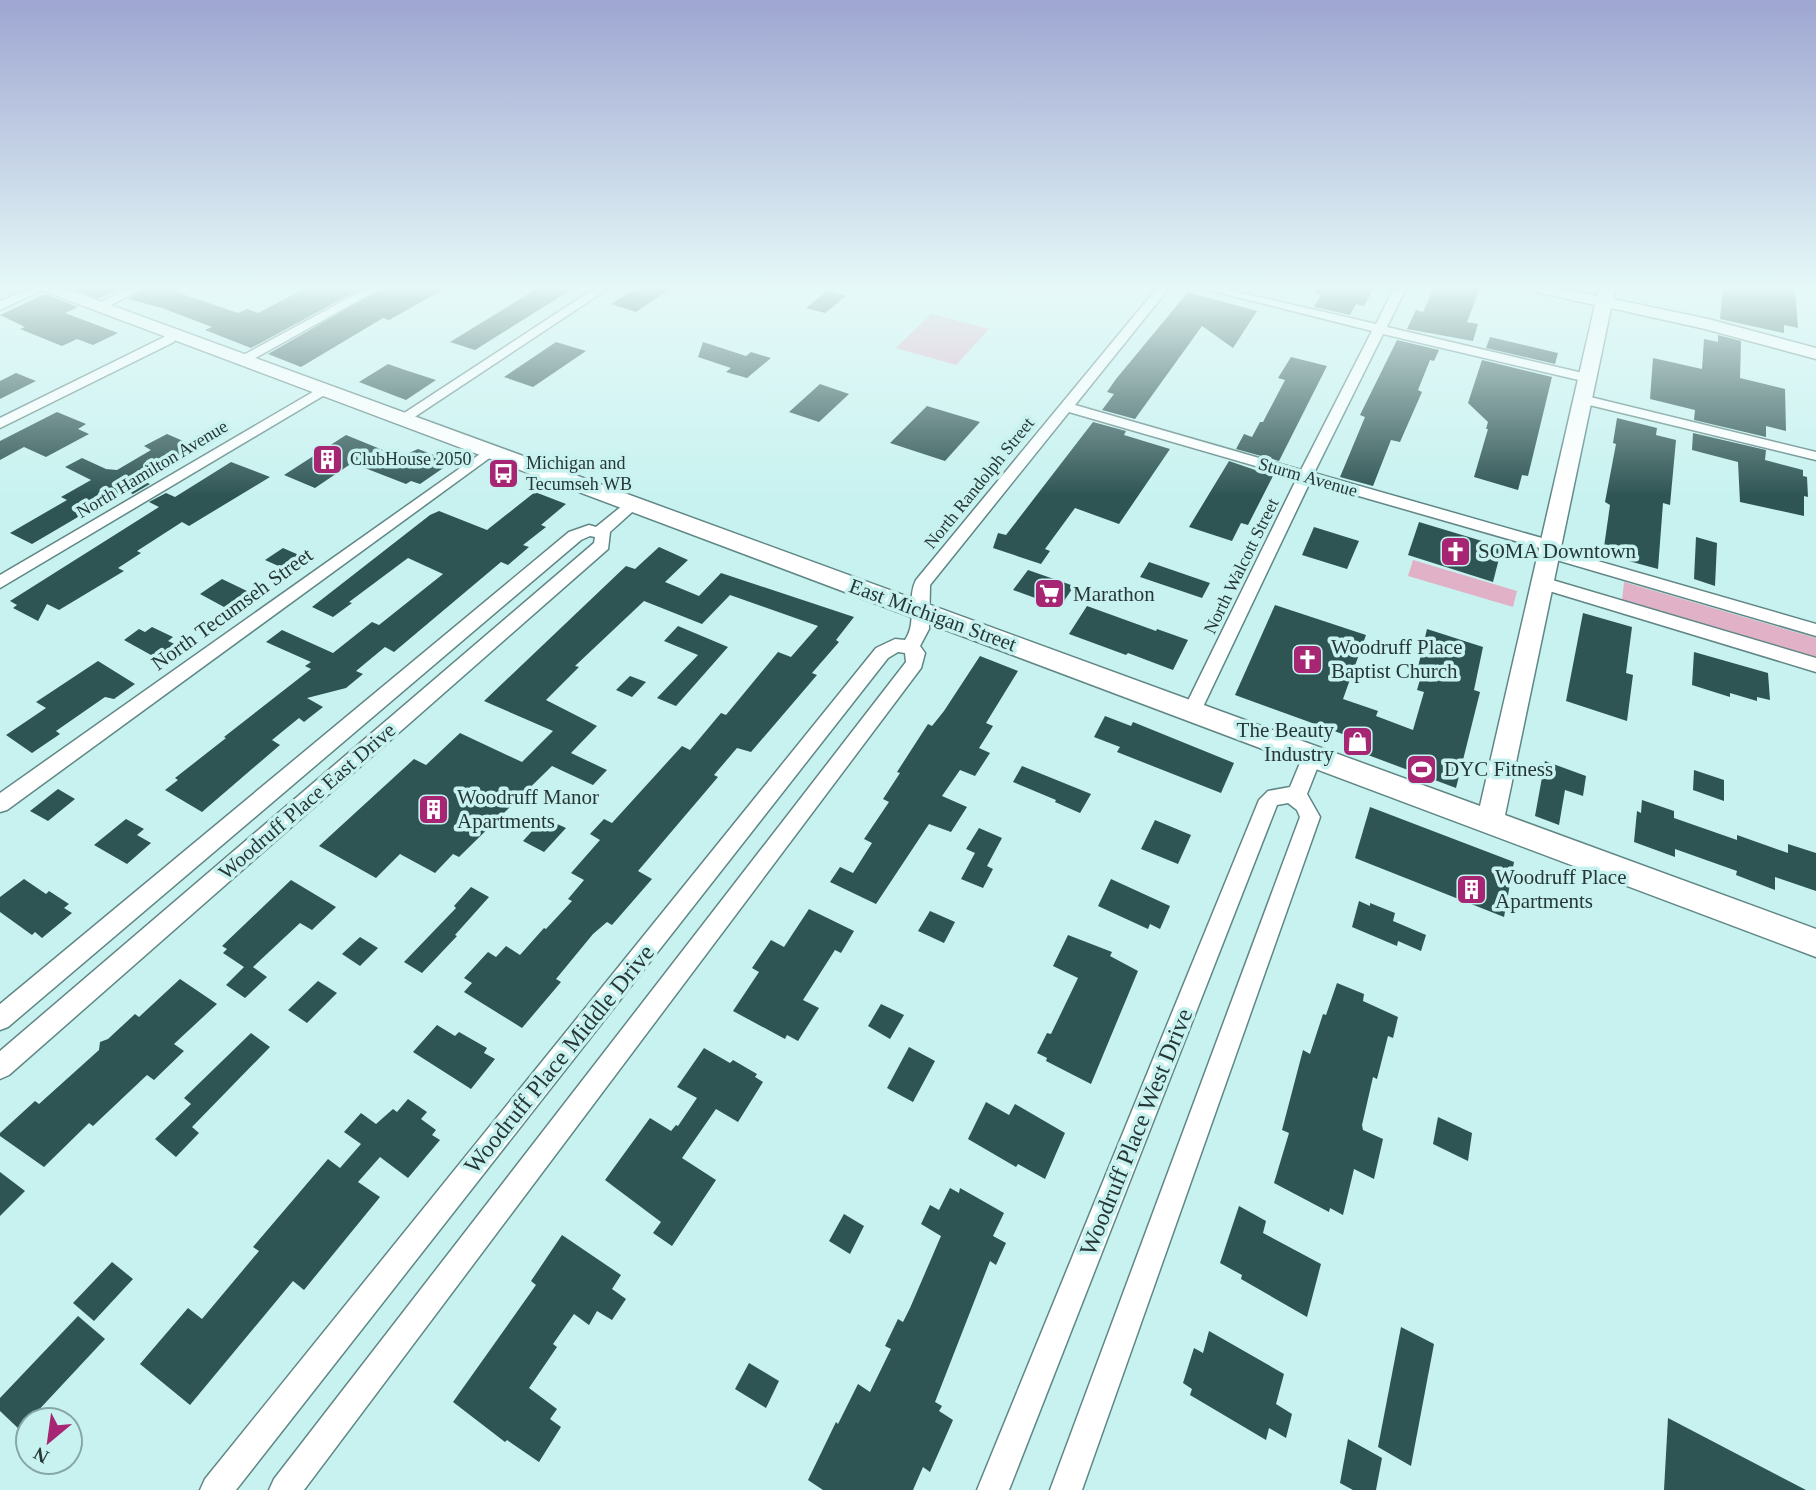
<svg xmlns="http://www.w3.org/2000/svg" width="1816" height="1490" viewBox="0 0 1816 1490" font-family="Georgia,serif">
<style>
.green{fill:#e1b1c7}
.building{fill:#2e5453}
.lines{fill:none;stroke-linecap:round;stroke-linejoin:round}
.street-casing{stroke:#608785;stroke-width:3}
.secondary-casing{stroke:#608785;stroke-width:3}
.street{fill:#fff;fill-rule:evenodd}
.secondary{fill:#fff;fill-rule:evenodd}
.labels{text-anchor:middle;dominant-baseline:central;stroke-width:7;stroke-linejoin:round;paint-order:stroke}
.far-poi-label{font-size:18px;fill:#263736;stroke:#c8f2f0;text-anchor:start}
.far-street-label{font-size:18px;fill:#263736;stroke:#c8f2f0}
.poi-label{font-size:21px;fill:#263736;stroke:#c8f2f0;text-anchor:start}
.street-label{font-size:21px;fill:#263736;stroke:#c8f2f0}
.near-street-label{font-size:24px;fill:#263736;stroke:#c8f2f0}
</style>
<rect width="100%" height="100%" fill="#c8f2f0"/>
<g class="green">
<polygon points="931,314 989,329 956,365 896,348"/>
<polygon points="1413,560 1517,591 1513,607 1408,576"/>
<polygon points="1624,582 1816,638 1816,659 1622,601"/>
</g>
<g class="building">
<polygon points="70,288 124,288 98,298"/>
<polygon points="146,288 180,288 173,291 238,313 247,309 258,313 306,288 362,288 251,348 205,330 212,327 162,308 128,299"/>
<polygon points="383,288 446,288 389,320 383,318 301,367 268,354"/>
<polygon points="538,288 574,288 475,350 450,342"/>
<polygon points="636,288 671,288 636,312 611,304"/>
<polygon points="1316,288 1374,288 1364,306 1356,304 1350,315 1314,307 1321,295 1315,294"/>
<polygon points="1434,288 1480,288 1467,322 1478,324 1473,341 1407,329 1416,310 1423,312"/>
<polygon points="1723,288 1782,288 1795,290 1798,328 1784,325 1784,333 1720,319"/>
<polygon points="827,291 846,296 825,313 806,308"/>
<polygon points="1188,292 1257,311 1233,348 1202,326 1135,419 1102,410 1114,394 1107,392 1116,379"/>
<polygon points="45,294 78,307 65,313 118,333 93,345 77,339 62,346 20,329 25,327 0,315"/>
<polygon points="1718,335 1741,341 1740,378 1785,389 1786,431 1766,426 1766,437 1694,420 1695,410 1650,399 1653,358 1702,369 1704,339 1718,342"/>
<polygon points="1490,337 1558,353 1555,364 1486,348"/>
<polygon points="1397,340 1439,350 1434,361 1430,360 1418,390 1422,392 1400,442 1391,440 1373,486 1340,477 1365,417 1360,415"/>
<polygon points="556,342 586,351 533,387 504,377"/>
<polygon points="703,342 746,356 751,352 771,358 747,378 726,372 731,368 698,357"/>
<polygon points="1291,357 1327,366 1279,461 1236,449 1244,434 1252,437 1260,422 1263,422 1285,380 1278,378"/>
<polygon points="1482,360 1552,377 1528,476 1522,475 1518,490 1474,477 1488,429 1486,429 1488,422 1468,403"/>
<polygon points="388,364 405,370 436,380 406,400 359,382"/>
<polygon points="16,373 36,381 0,399 0,381"/>
<polygon points="820,384 849,394 819,422 789,412"/>
<polygon points="927,406 980,422 945,461 890,443"/>
<polygon points="57,412 86,424 78,429 89,434 46,457 24,447 0,460 0,441"/>
<polygon points="1617,418 1657,428 1656,435 1676,440 1670,505 1663,503 1658,569 1603,554 1610,505 1605,502 1616,444 1613,443"/>
<polygon points="1093,422 1126,431 1124,435 1170,449 1119,524 1075,508 1045,549 1050,551 1041,564 993,548 998,533 1006,535"/>
<polygon points="1693,433 1766,450 1765,460 1803,470 1803,476 1807,477 1808,497 1804,496 1804,516 1740,502 1738,462 1692,450"/>
<polygon points="167,434 197,447 141,480 150,484 133,494 124,490 32,544 10,533 67,500 61,497 91,480 65,467 82,458 106,469 117,470 151,450 144,446"/>
<polygon points="346,435 400,457 418,449 452,462 420,484 411,481 406,484 352,463 315,488 284,475"/>
<polygon points="1229,461 1273,476 1248,525 1241,523 1232,541 1189,527"/>
<polygon points="231,462 270,477 189,526 182,522 137,551 141,553 118,568 124,571 59,610 47,604 38,621 13,608 17,605 10,601 159,507 149,502 166,493 175,497"/>
<polygon points="535,492 566,504 541,525 546,527 523,545 529,547 508,565 501,562 394,652 385,647 356,671 363,674 346,688 307,698 323,707 304,722 299,718 272,740 280,745 202,812 165,790 178,780 175,778 226,738 224,737 311,669 305,666 311,662 266,642 282,630 333,653 372,622 379,625 443,574 408,558 349,602 352,603 333,617 312,607 430,515 439,511 487,530"/>
<polygon points="1419,522 1502,547 1493,582 1408,555"/>
<polygon points="1314,527 1359,541 1347,569 1302,555"/>
<polygon points="1696,537 1717,543 1715,586 1694,579"/>
<polygon points="659,547 688,560 665,582 699,596 721,573 854,617 836,640 839,642 812,673 817,675 751,752 737,748 714,775 718,777 638,871 652,879 612,925 607,922 593,934 556,979 561,982 522,1028 464,992 472,983 464,978 488,952 496,957 506,946 520,955 544,928 546,929 572,901 568,899 584,880 571,873 600,840 590,834 604,819 612,823 682,746 690,750 721,713 726,715 778,652 791,657 818,626 730,595 702,624 644,601 575,666 579,667 546,700 597,726 571,753 607,770 593,785 552,766 459,857 453,854 435,873 400,854 376,878 319,846 414,759 426,765 460,733 522,762 553,731 484,701 626,566 635,569"/>
<polygon points="283,548 299,555 283,568 265,560"/>
<polygon points="1149,562 1210,583 1202,598 1140,577"/>
<polygon points="1028,570 1074,586 1060,607 1013,590"/>
<polygon points="222,579 247,591 224,607 200,594"/>
<polygon points="1275,605 1366,635 1343,699 1378,711 1376,716 1413,730 1424,692 1417,690 1423,669 1418,667 1427,629 1483,647 1474,690 1480,692 1456,788 1344,746 1348,736 1235,695"/>
<polygon points="1087,606 1156,631 1157,629 1188,640 1173,670 1128,653 1126,655 1069,634"/>
<polygon points="1583,613 1632,627 1626,673 1633,675 1627,721 1566,701"/>
<polygon points="678,626 728,647 676,706 657,698 698,655 664,641"/>
<polygon points="152,627 173,637 168,641 179,646 160,660 124,640 139,629 145,632"/>
<polygon points="1694,652 1768,673 1770,700 1757,697 1757,701 1730,693 1730,697 1692,685"/>
<polygon points="980,656 1018,671 986,723 993,726 979,748 990,753 975,776 960,770 942,796 967,807 951,832 929,824 876,904 830,882 840,867 853,873 872,843 864,839 889,802 883,799 900,773 897,772 928,724 932,726 944,711"/>
<polygon points="98,661 135,684 114,699 105,697 56,731 60,734 32,753 6,735 46,708 36,702"/>
<polygon points="630,676 646,682 632,697 616,690"/>
<polygon points="1105,716 1131,726 1133,722 1234,763 1221,793 1117,752 1120,747 1094,737"/>
<polygon points="1545,761 1586,776 1583,796 1565,790 1559,825 1535,816"/>
<polygon points="1022,766 1091,794 1080,813 1055,802 1056,800 1013,782"/>
<polygon points="1694,770 1724,780 1724,801 1693,790"/>
<polygon points="58,789 75,799 48,821 30,811"/>
<polygon points="1642,800 1674,811 1674,818 1737,840 1737,835 1788,853 1788,844 1816,853 1816,891 1775,877 1775,890 1736,875 1737,871 1675,849 1675,857 1634,842 1637,811 1641,813"/>
<polygon points="1370,807 1514,862 1504,917 1355,858"/>
<polygon points="544,818 566,828 544,852 523,841"/>
<polygon points="126,819 144,829 137,835 151,843 127,864 94,845"/>
<polygon points="1155,820 1191,835 1178,864 1141,849"/>
<polygon points="979,828 1002,838 987,866 993,869 983,888 961,879 975,853 966,849"/>
<polygon points="24,879 46,894 49,891 69,904 64,908 72,913 42,938 35,932 32,935 0,912 0,897"/>
<polygon points="1111,879 1170,906 1160,929 1150,924 1148,929 1098,906"/>
<polygon points="291,880 336,907 312,930 300,923 253,967 267,977 245,998 226,985 244,967 223,953 227,949 222,946"/>
<polygon points="471,887 489,897 455,935 457,936 422,973 404,962 456,908 454,906"/>
<polygon points="1359,901 1370,906 1370,903 1395,913 1393,921 1426,935 1421,951 1398,941 1397,946 1352,927"/>
<polygon points="809,909 854,931 841,953 835,950 803,1000 819,1008 798,1041 787,1035 785,1039 733,1011 759,972 752,968 771,940 784,947"/>
<polygon points="930,911 955,922 944,943 918,931"/>
<polygon points="1068,935 1112,952 1110,956 1138,971 1091,1084 1046,1061 1047,1058 1037,1053 1047,1033 1051,1034 1078,978 1053,966"/>
<polygon points="360,937 378,948 360,966 342,954"/>
<polygon points="180,979 217,1004 174,1044 184,1051 154,1080 147,1075 93,1126 89,1123 44,1167 0,1136 0,1133 35,1101 39,1104 99,1050 100,1042 108,1039 135,1014 139,1017"/>
<polygon points="318,981 337,993 307,1023 288,1010"/>
<polygon points="1337,983 1364,994 1363,1001 1398,1017 1393,1038 1388,1036 1377,1079 1373,1077 1362,1125 1363,1130 1383,1139 1374,1179 1354,1169 1343,1215 1330,1208 1329,1212 1274,1183 1289,1133 1282,1130 1303,1050 1310,1054 1323,1014 1326,1015"/>
<polygon points="881,1004 904,1015 890,1039 868,1026"/>
<polygon points="437,1025 455,1036 459,1032 487,1048 484,1053 495,1059 471,1089 413,1052"/>
<polygon points="251,1033 270,1047 192,1127 199,1133 176,1157 155,1139 191,1104 184,1098"/>
<polygon points="909,1047 935,1061 913,1102 887,1088"/>
<polygon points="704,1048 730,1063 733,1060 757,1074 755,1077 763,1082 738,1122 716,1109 682,1158 716,1180 672,1246 653,1233 661,1222 605,1180 650,1118 671,1131 676,1125 678,1126 697,1098 677,1087"/>
<polygon points="408,1099 427,1112 421,1119 436,1130 432,1135 440,1140 408,1178 380,1157 358,1182 380,1197 304,1290 293,1281 190,1405 140,1364 188,1308 202,1319 259,1251 253,1247 328,1159 340,1168 361,1144 344,1132 361,1113 376,1124 393,1109 397,1112"/>
<polygon points="986,1102 1009,1115 1015,1104 1065,1133 1045,1179 1018,1164 1016,1167 968,1139"/>
<polygon points="1438,1117 1472,1133 1468,1161 1433,1144"/>
<polygon points="0,1172 25,1191 0,1216"/>
<polygon points="950,1188 959,1193 960,1188 1004,1213 993,1236 1006,1243 996,1265 990,1261 935,1402 942,1406 939,1411 953,1420 930,1472 923,1467 913,1490 823,1490 808,1480 836,1422 838,1424 858,1384 870,1392 891,1349 885,1346 898,1319 903,1322 910,1308 941,1236 921,1224 930,1205 939,1210"/>
<polygon points="1239,1206 1266,1221 1263,1233 1321,1264 1307,1317 1241,1279 1242,1275 1220,1263"/>
<polygon points="844,1214 864,1226 850,1254 829,1241"/>
<polygon points="562,1235 621,1275 612,1289 626,1299 612,1320 597,1311 589,1325 574,1314 553,1344 557,1347 529,1388 557,1409 550,1419 561,1427 539,1462 507,1440 505,1442 453,1402 536,1285 531,1281"/>
<polygon points="112,1262 133,1279 94,1321 73,1303"/>
<polygon points="78,1316 105,1339 20,1430 0,1411 0,1398"/>
<polygon points="1401,1327 1434,1344 1411,1466 1378,1447"/>
<polygon points="1209,1331 1284,1374 1276,1404 1292,1414 1286,1438 1269,1428 1266,1440 1190,1395 1192,1389 1183,1383 1194,1348 1203,1353"/>
<polygon points="749,1363 779,1381 766,1408 735,1389"/>
<polygon points="1668,1418 1806,1490 1664,1490"/>
<polygon points="1348,1439 1382,1458 1376,1490 1353,1490 1340,1483"/>
</g>
<g class="lines">
<defs>
<g id="street">
<polygon points="32,288 47,288 0,310 0,301"/>
<polygon points="129,288 144,288 103,309 93,306"/>
<polygon points="367,288 381,288 248,362 238,362 236,359"/>
<polygon points="595,288 609,288 407,422 397,422 395,419"/>
<path d="M1157 288H1169L1075 405 1301 470 1372 331 1201 288H1220L1376 324 1394 288H1406L1387 327 1587 374 1594 378 1587 382 1383 334 1314 473 1556 542V549L1816 624V636L1543 556V549L1310 482 1201 711 1199 716H1185L1183 711 1297 478 1069 412 930 585 929 629 920 646 925 653 921 668 304 1490H269L274 1479 906 662 905 653 898 652 888 658 236 1490H200L205 1479 876 648 895 639 905 640C918 621 906 600 916 580Z"/>
<polygon points="172,329 178,333 174,342 0,428 0,418 164,337 168,330"/>
<polygon points="323,386 330,390 328,393 0,588 0,575"/>
<polygon points="1582,395 1816,452 1816,460 1577,402 1577,396"/>
<polygon points="490,447 497,451 495,454 7,810 0,812 0,793"/>
<polygon points="633,499 641,504 610,532 608,549 9,1075 0,1079 0,1051 594,543 595,537 590,536 581,540 8,1027 0,1030 0,1004 569,532 589,525 596,527 628,501"/>
<polygon points="1542,577 1816,658 1816,672 1536,587 1534,583"/>
<polygon points="1312,748 1319,751 1322,756 1307,794 1320,817 1082,1490 1050,1490 1300,817 1297,810 1288,803 1277,805 1009,1490 977,1490 1259,800 1268,791 1290,787 1305,751"/>
</g>
<polygon id="secondary" points="42,288 64,288 1480,806 1595,305 1532,291 1530,288 1559,288 1597,296 1599,288 1615,288 1613,299 1708,319 1816,348 1816,359 1705,329 1611,308 1505,815 1816,929 1816,957 44,291"/>
</defs>
<use href="#street" class="street-casing"/>
<use href="#secondary" class="secondary-casing"/>
<use href="#street" class="street"/>
<use href="#secondary" class="secondary"/>
</g>
<linearGradient id="sky" x2="0" y2="1"><stop stop-color="#9ea6d1"/><stop offset="0.58" stop-color="#e6f9f8"/><stop offset="1" stop-color="#e6f9f8" stop-opacity="0"/></linearGradient>
<rect width="1816" height="496" fill="url(#sky)"/>
<defs>
<symbol id="building-square" viewBox="-11 -11 22 22"><rect x="-9" y="-9" width="18" height="18" rx="4" fill="#a72674" stroke="#c8f2f0"/><path d="M-4-6H4V6H1V3H-1V6H-4ZM-2.5-4.3h1.7v1.8h-1.7ZM.8-4.3h1.7v1.8H.8ZM-2.5-1h1.7V.8h-1.7ZM.8-1h1.7V.8H.8Z" fill="#fff"/></symbol>
<symbol id="bus-square" viewBox="-11 -11 22 22"><rect x="-9" y="-9" width="18" height="18" rx="4" fill="#a72674" stroke="#c8f2f0"/><path d="M-5-6H5V4H4V6H2V4H-2V6H-4V4H-5ZM-3.5-4V0h7V-4ZM-3.5 1.2v1.5H-2V1.2ZM2 1.2v1.5H3.5V1.2Z" fill="#fff"/></symbol>
<symbol id="church-square" viewBox="-11 -11 22 22"><rect x="-9" y="-9" width="18" height="18" rx="4" fill="#a72674" stroke="#c8f2f0"/><path d="M-1.2-6h2.4v3.5h3.3v2.4h-3.3V6h-2.4V-.1h-3.3v-2.4h3.3Z" fill="#fff"/></symbol>
<symbol id="supermarket-square" viewBox="-11 -11 22 22"><rect x="-9" y="-9" width="18" height="18" rx="4" fill="#a72674" stroke="#c8f2f0"/><path d="M-6-5.5h2.5l.6 2H6L4.5 2H-2.5L-4.4-4H-6ZM-1.5 3.2a1.3 1.3 0 1 0 .1 0ZM3 3.2a1.3 1.3 0 1 0 .1 0Z" fill="#fff"/></symbol>
<symbol id="shop-square" viewBox="-11 -11 22 22"><rect x="-9" y="-9" width="18" height="18" rx="4" fill="#a72674" stroke="#c8f2f0"/><path d="M-5-2.5h2.3a2.7 3.5 0 0 1 5.4 0H5L5.5 6h-11ZM-1.5-2.5h3a1.5 2.3 0 0 0-3 0Z" fill="#fff"/></symbol>
<symbol id="stadium-square" viewBox="-11 -11 22 22"><rect x="-9" y="-9" width="18" height="18" rx="4" fill="#a72674" stroke="#c8f2f0"/><path d="M0-5a6.5 5 0 1 0 0 10a6.5 5 0 1 0 0-10ZM-3.5-1.8h7v3.6h-7Z" fill="#fff"/></symbol>
</defs>
<g fill-rule="evenodd">
<use href="#building-square" x="310" y="442" width="35" height="35"/>
<use href="#bus-square" x="486" y="456" width="35" height="35"/>
<use href="#church-square" x="1438" y="534" width="35" height="35"/>
<use href="#supermarket-square" x="1032" y="576" width="35" height="35"/>
<use href="#church-square" x="1290" y="642" width="35" height="35"/>
<use href="#shop-square" x="1340" y="724" width="35" height="35"/>
<use href="#stadium-square" x="1404" y="752" width="35" height="35"/>
<use href="#building-square" x="416" y="792" width="35" height="35"/>
<use href="#building-square" x="1454" y="872" width="35" height="35"/>
</g>
<g class="labels">
<g class="far-poi-label">
<text x="350" y="459">ClubHouse 2050</text>
<text x="526" y="463">Michigan and<tspan x="526" dy="21">Tecumseh WB</tspan></text>
</g>
<g class="far-street-label">
<text transform="translate(152 469) rotate(-31)">North Hamilton Avenue</text>
<text transform="translate(1308 477) rotate(16)">Sturm Avenue</text>
<text transform="translate(979 483) rotate(-51)">North Randolph Street</text>
<text transform="translate(1241 566) rotate(-64)">North Walcott Street</text>
</g>
<g class="poi-label">
<text x="1478" y="551">SOMA Downtown</text>
<text x="1073" y="594">Marathon</text>
<text x="1331" y="647">Woodruff Place<tspan x="1331" dy="24">Baptist Church</tspan></text>
<text x="1334" y="730" text-anchor="end">The Beauty<tspan x="1334" dy="24">Industry</tspan></text>
<text x="1444" y="769">DYC Fitness</text>
<text x="457" y="797">Woodruff Manor<tspan x="457" dy="24">Apartments</tspan></text>
<text x="1495" y="877">Woodruff Place<tspan x="1495" dy="24">Apartments</tspan></text>
</g>
<g class="street-label">
<text transform="translate(232 609) rotate(-36)">North Tecumseh Street</text>
<text transform="translate(933 615) rotate(20)">East Michigan Street</text>
<text transform="translate(307 801) rotate(-41)">Woodruff Place East Drive</text>
</g>
<g class="near-street-label">
<text transform="translate(559 1059) rotate(-51)">Woodruff Place Middle Drive</text>
<text transform="translate(1136 1132) rotate(-68)">Woodruff Place West Drive</text>
</g>
</g>
<g transform="translate(49 1441) rotate(209)"><circle r="33" fill="#c8f2f0" stroke="#87a7a6" stroke-width="2"/>
<path d="M0-5L12 26L0 18L-12 26Z" fill="#a72674"/>
<text y="-10" font-size="19" font-weight="bold" text-anchor="middle" fill="#263736">N</text>
</g>
</svg>
